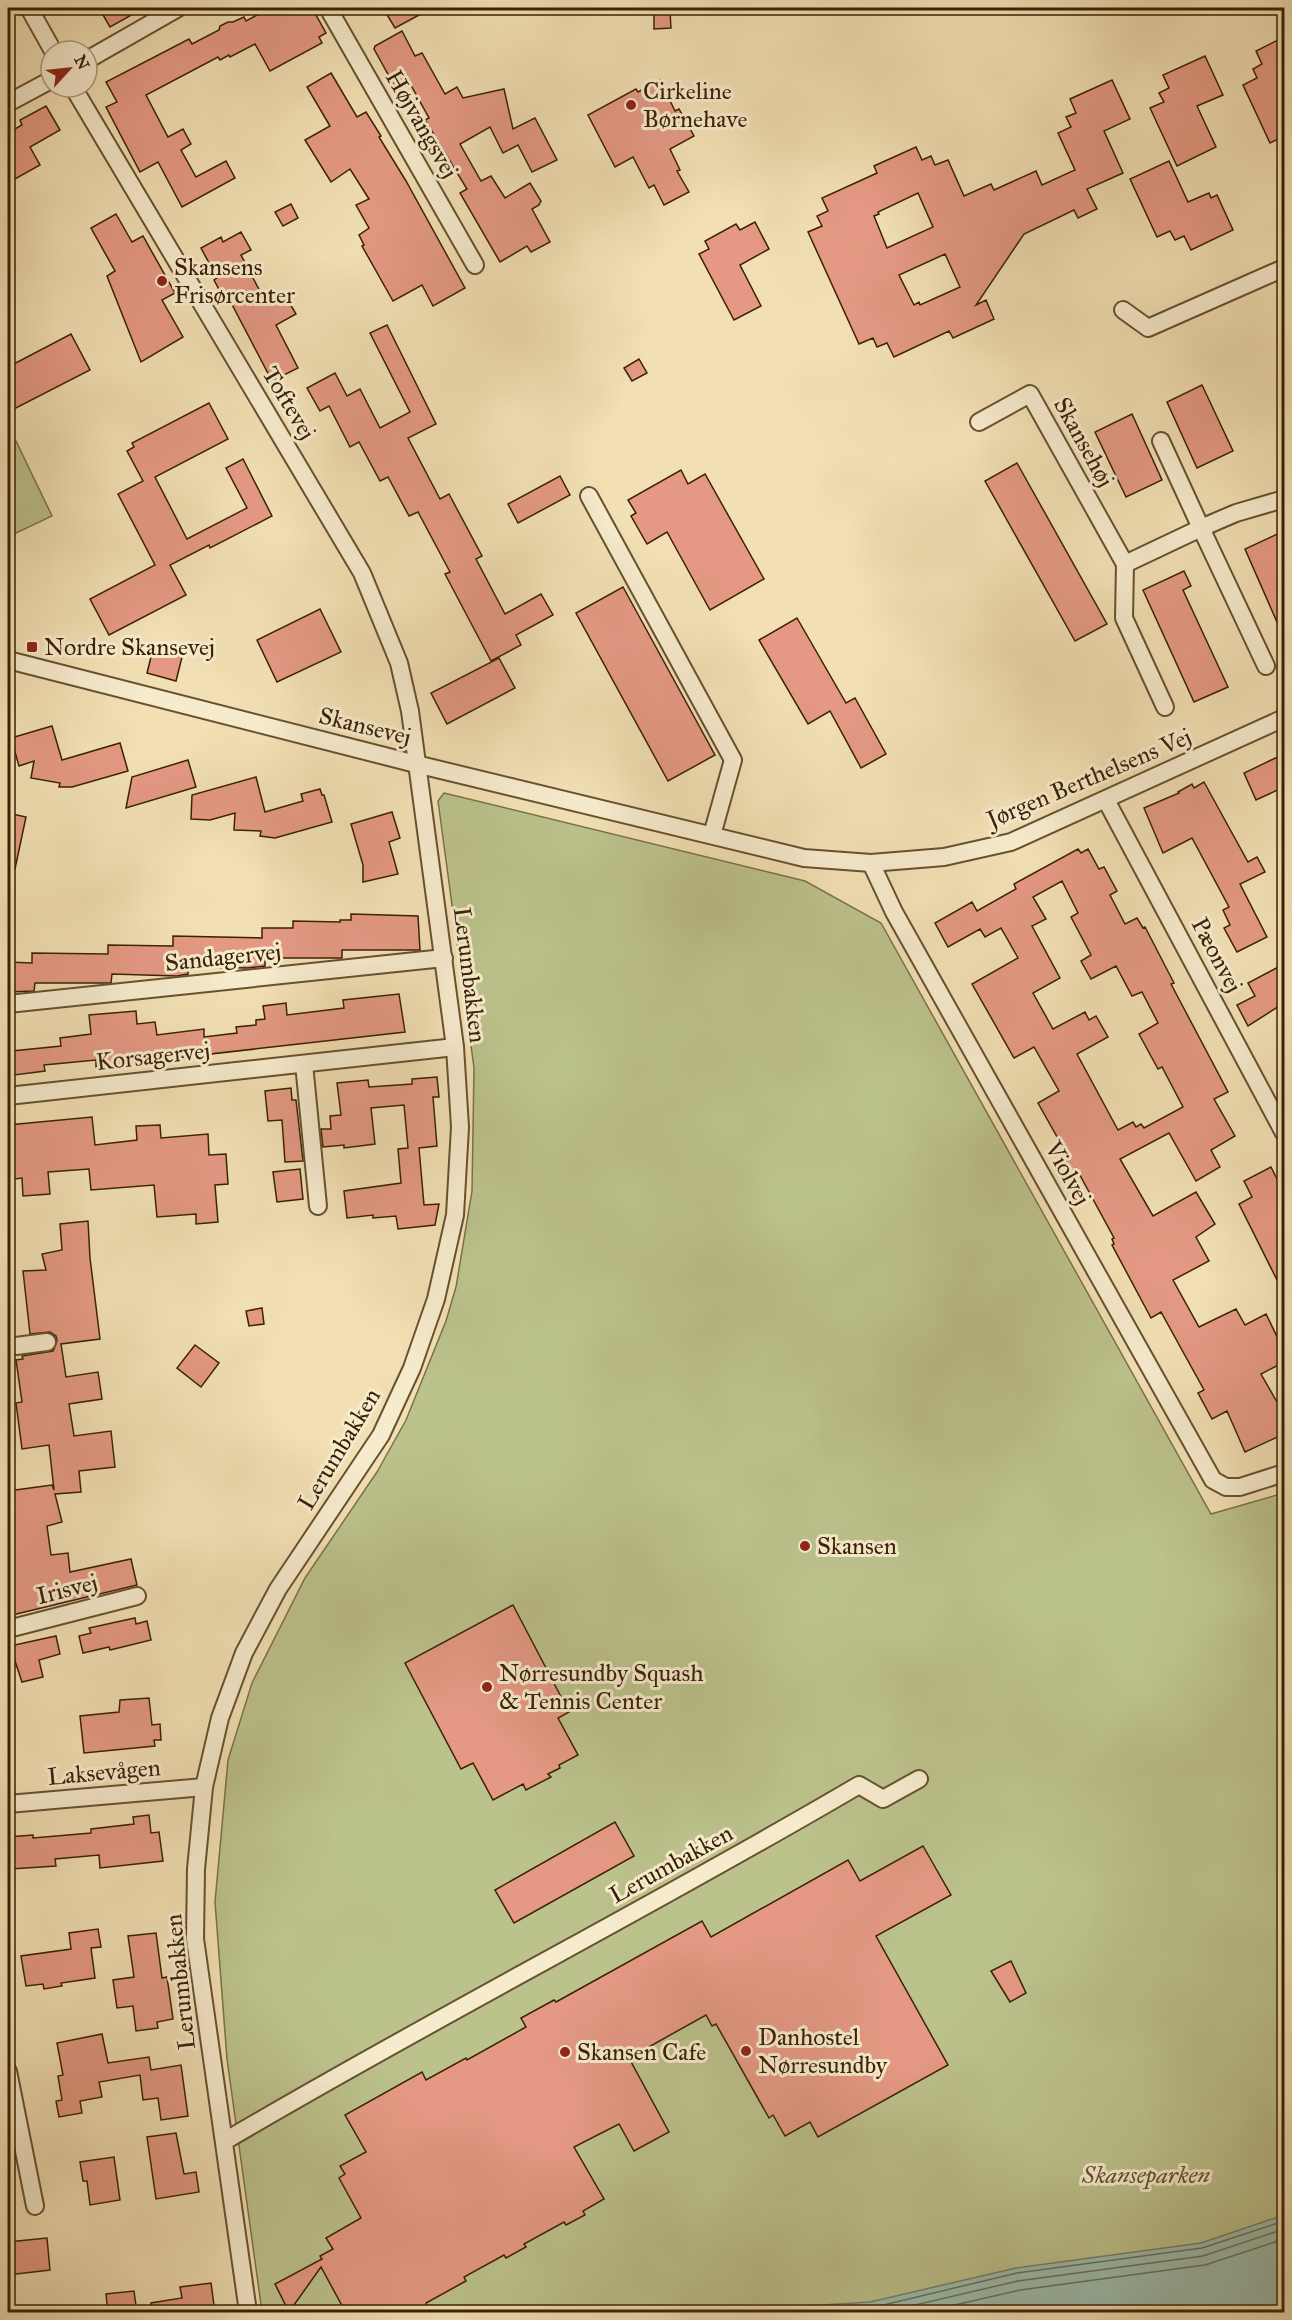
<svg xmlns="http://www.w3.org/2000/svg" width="1292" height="2320" viewBox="0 0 1292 2320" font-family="'IM FELL Great Primer',serif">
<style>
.green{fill:#bcc28c;stroke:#7a7248;stroke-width:1.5}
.water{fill:#9bbdae;stroke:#747f6a;stroke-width:1.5}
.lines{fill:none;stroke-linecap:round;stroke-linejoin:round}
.shore{stroke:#6a6f58;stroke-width:1.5}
.building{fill:#e59984;stroke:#392103;stroke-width:1.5;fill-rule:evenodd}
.street-casing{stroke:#67512f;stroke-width:20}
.street{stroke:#f7ebce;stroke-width:16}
.poi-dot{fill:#8f2418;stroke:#f7ebce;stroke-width:2}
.labels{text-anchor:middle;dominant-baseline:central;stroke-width:6;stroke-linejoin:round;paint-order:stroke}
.poi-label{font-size:24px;fill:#392103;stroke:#f7ebce;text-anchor:start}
.street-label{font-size:24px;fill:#392103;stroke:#f7ebce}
.park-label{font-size:24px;font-style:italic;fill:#60512c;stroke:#f7ebce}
</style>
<rect width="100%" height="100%" fill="#f2e0b4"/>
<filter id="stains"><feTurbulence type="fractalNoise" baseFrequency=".00333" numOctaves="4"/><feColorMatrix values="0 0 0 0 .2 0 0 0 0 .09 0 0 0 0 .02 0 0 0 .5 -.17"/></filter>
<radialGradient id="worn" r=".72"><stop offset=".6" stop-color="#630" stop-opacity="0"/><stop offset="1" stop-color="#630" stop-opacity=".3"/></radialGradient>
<g class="green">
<polygon points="16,441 52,516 12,535 8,522 8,446"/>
<polygon points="444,793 805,881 881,923 1211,1514 1284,1493 1284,2312 262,2312 227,2059 215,1902 228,1760 252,1683 305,1578 377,1472 406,1420 446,1321 456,1287 472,1191 474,1068 438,801"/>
</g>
<polygon class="water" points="1284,2215 1284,2312 745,2312 760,2309 870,2302 1016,2268 1201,2243"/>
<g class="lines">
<g class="shore">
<polyline points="796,2312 871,2308 1017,2273 1202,2248 1284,2221"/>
<polyline points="885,2312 1018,2281 1203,2256 1284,2229"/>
<polyline points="924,2312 1020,2290 1205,2265 1284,2239"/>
</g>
</g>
<g class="building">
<polygon points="99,8 144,8 110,27"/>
<polygon points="270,8 312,8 326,33 319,37 322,43 270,71 255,44 230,57 229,55 220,60 218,57 146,95 168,137 183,129 191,144 181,150 196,177 226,161 235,178 182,207 158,162 140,172 106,107 117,102 106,82 189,39 192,44 219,30 220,26 228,22 233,22 244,17 246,21"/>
<polygon points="383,8 432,8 395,28"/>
<polygon points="654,12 670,12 671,28 654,29"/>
<polygon points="402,31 415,56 422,53 445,94 457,87 463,98 504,89 513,129 535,118 557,160 532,172 518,145 503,153 490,127 460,144 481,181 491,176 505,198 530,183 541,201 539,205 532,209 550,242 531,252 527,246 500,262 460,193 467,189 425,120 429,118 408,80 395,87 374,49 375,46"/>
<polygon points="1284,37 1284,136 1270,143 1243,85 1257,78 1253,69 1262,64 1256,51"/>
<polygon points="1205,56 1223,95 1197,106 1216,147 1177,166 1150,108 1164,102 1159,93 1169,88 1163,75"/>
<polygon points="331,73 357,117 366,112 381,136 379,137 406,181 465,288 433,306 422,285 393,301 362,246 364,245 359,235 369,228 356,205 369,199 350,169 331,182 305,140 330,126 307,87"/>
<polygon points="660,80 675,111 679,109 694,136 670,149 680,170 677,171 689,192 664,205 654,185 649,188 633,157 615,167 588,115 636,89 638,92"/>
<path d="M1112 80 1130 119 1104 131 1123 173 1087 189 1097 209 1078 218 1074 210 1024 234 976 305 986 300 994 319 953 338 949 331 894 357 887 343 877 347 873 338 859 344 808 232 822 226 817 216 828 211 822 198 877 173 874 166 916 147 922 160 931 156 935 165 948 160 964 196 991 184 994 190 1036 171 1042 185 1075 170 1058 133 1071 127 1066 117 1076 113 1070 99ZM918 193 933 227 887 248 874 216 879 214 878 212ZM945 254 960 287 920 305 919 302 914 305 899 275Z"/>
<polygon points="46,106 60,130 30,147 40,165 15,179 8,166 8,133 22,125 20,120"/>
<polygon points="1169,161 1188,202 1209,193 1211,198 1217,195 1233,230 1191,250 1184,236 1175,240 1170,231 1157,237 1130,179"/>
<polygon points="291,204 298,218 283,226 275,212"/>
<polygon points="116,214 132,242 143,236 175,293 162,300 183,337 141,362 107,276 115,271 91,228"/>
<polygon points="755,222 769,249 740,265 761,306 734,320 699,254 709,249 705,241 736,224 740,230"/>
<polygon points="241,232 251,250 241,255 265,301 283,292 296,314 276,325 298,368 272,381 228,297 224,299 214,280 217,278 201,248 221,237 223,242"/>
<polygon points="387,325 436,424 408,438 440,499 449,494 482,556 476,559 505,614 541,594 553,615 516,635 521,645 491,661 445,574 450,572 418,512 409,516 388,477 380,481 359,442 350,447 329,406 320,411 307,388 335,373 347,396 360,389 380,428 410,412 370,333"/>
<polygon points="71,334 90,370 8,412 8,367"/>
<polygon points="639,359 647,373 632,381 624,368"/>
<polygon points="1202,385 1233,451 1197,468 1167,402"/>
<polygon points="209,403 228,439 155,477 187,539 247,508 226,468 243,459 272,516 210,548 209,545 170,565 186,595 109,635 90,599 155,565 118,494 143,481 127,451 134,447 132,443"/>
<polygon points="1132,414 1162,480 1126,497 1095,432"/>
<polygon points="1017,463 1107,624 1075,641 985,481"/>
<polygon points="681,470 688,484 705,474 764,579 710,610 667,532 647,544 631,516 636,513 628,500"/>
<polygon points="560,476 570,495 518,523 508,504"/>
<polygon points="1284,531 1284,638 1245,549"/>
<polygon points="1184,571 1191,586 1183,590 1228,687 1194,702 1143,590"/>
<polygon points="623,587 715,755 668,781 576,613"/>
<polygon points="320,609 341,652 277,682 257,640"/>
<polygon points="797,618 846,703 855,698 886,754 861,768 830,711 808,724 759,640"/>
<polygon points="153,649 182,657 176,681 147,673"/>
<polygon points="499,658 515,688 447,724 431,693"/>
<polygon points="52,726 62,760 120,743 128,771 72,787 59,787 60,783 31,778 34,761 19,766 11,738"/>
<polygon points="1284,754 1284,787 1256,800 1244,773"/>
<polygon points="188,760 196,787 126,808 132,777"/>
<polygon points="256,777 265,812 303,801 301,794 320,789 322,795 324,795 332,822 275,838 260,836 261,831 234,830 235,813 210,820 191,819 192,795"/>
<polygon points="1204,782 1248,862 1257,857 1265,872 1240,884 1267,937 1237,952 1224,928 1230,925 1223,910 1229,907 1192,838 1163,853 1144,808 1179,793 1178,792 1192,784 1194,788"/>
<polygon points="392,812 400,838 389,842 398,874 363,882 363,865 351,824"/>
<polygon points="8,813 26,817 15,869 8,868"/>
<path d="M1078 849 1081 853 1088 849 1099 869 1104 867 1117 891 1110 895 1125 924 1137 918 1143 928 1145 927 1174 983 1171 984 1228 1092 1214 1099 1235 1136 1211 1150 1220 1167 1196 1181 1169 1133 1120 1159 1153 1216 1196 1192 1215 1224 1196 1237 1209 1261 1173 1280 1199 1327 1236 1309 1245 1325 1266 1314 1284 1351V1362L1261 1374 1277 1402 1284 1399V1434L1245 1452 1227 1411 1212 1419 1198 1393 1204 1390 1161 1312 1151 1318 1112 1245 1114 1244 1112 1239 1114 1238 1076 1168 1071 1171 1057 1146 1061 1144 1038 1103 1059 1091 1034 1047 1014 1058 972 984 1018 958 1001 928 985 937 980 929 948 947 935 923 972 902 977 911 1016 889 1014 884ZM1062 881 1078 913 1071 917 1091 955 1081 961 1091 979 1116 966 1132 996 1142 992 1158 1023 1139 1034 1158 1069 1162 1067 1183 1107 1144 1128 1141 1124 1136 1127 1133 1122 1118 1130 1077 1054 1108 1037 1096 1016 1089 1020 1085 1012 1053 1029 1033 993 1060 978 1032 926 1046 919 1033 897Z"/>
<polygon points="351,914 418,916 420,950 342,950 342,958 265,958 265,966 248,968 188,967 188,974 177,976 112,974 111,983 35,983 34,991 8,992 8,962 32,963 32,953 108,954 108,945 173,946 173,936 262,938 262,928 293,928 293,921 340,922 340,920 351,920"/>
<polygon points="1284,964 1284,1003 1248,1026 1237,1005 1255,996 1248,983"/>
<polygon points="399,994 405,1032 96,1067 96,1060 44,1065 45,1071 14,1075 12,1051 61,1046 60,1038 91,1034 89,1015 136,1011 137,1024 155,1022 157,1035 204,1029 204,1037 237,1033 236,1027 256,1025 256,1020 265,1019 263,1006 286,1003 287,1015 344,1008 343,1000"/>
<polygon points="437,1077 439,1097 433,1097 437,1146 419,1148 424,1205 439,1204 435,1225 398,1229 396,1216 373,1218 373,1215 347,1218 344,1191 401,1183 398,1149 408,1148 404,1105 371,1108 375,1144 344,1148 344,1145 323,1147 321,1129 331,1129 330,1116 341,1115 337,1083 368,1080 369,1087 412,1084 412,1079"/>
<polygon points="291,1088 292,1100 296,1100 303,1161 285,1162 282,1120 268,1121 265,1091"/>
<polygon points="92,1117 95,1145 137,1140 136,1126 160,1125 161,1138 208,1134 209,1155 226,1154 228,1184 215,1185 218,1222 196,1224 196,1214 157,1217 154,1185 91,1190 89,1169 48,1172 50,1194 23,1196 22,1178 8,1180 8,1125"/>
<polygon points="1271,1167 1284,1193 1284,1294 1239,1204 1252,1197 1244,1181"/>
<polygon points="300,1169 303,1199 277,1202 273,1172"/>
<polygon points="88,1221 90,1258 100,1339 61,1344 66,1377 98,1372 102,1399 69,1404 74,1436 111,1431 115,1467 79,1471 81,1492 55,1494 62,1522 47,1526 51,1555 68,1553 70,1572 131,1559 137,1585 8,1616 8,1491 52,1485 54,1490 49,1445 22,1449 16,1403 22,1402 16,1360 23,1359 22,1356 53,1351 57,1341 56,1336 50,1332 30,1334 23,1271 46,1270 42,1254 62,1250 60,1224"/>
<polygon points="262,1308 264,1324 249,1326 246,1311"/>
<polygon points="195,1345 219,1363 201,1387 177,1368"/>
<polygon points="513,1605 569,1712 558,1718 578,1755 559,1765 560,1768 548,1774 551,1777 526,1790 523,1784 493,1800 473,1763 461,1769 405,1663"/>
<polygon points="135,1618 136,1624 147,1621 151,1640 110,1650 109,1647 83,1653 79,1636 91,1633 89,1628"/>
<polygon points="56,1636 60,1654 39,1660 43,1677 22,1682 10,1646"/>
<polygon points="149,1698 152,1725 160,1724 161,1740 154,1740 155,1746 84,1753 80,1716 119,1712 120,1700"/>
<polygon points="149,1815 151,1833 159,1832 163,1861 100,1868 99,1855 55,1859 56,1866 11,1869 8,1837 33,1835 33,1838 91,1833 91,1829 134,1824 133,1817"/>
<polygon points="615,1822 634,1856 514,1923 495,1890"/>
<polygon points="923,1846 951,1895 876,1936 948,2065 818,2137 810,2122 785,2136 773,2115 769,2118 716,2024 712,2026 706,2015 629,2058 669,2132 634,2151 619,2124 574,2147 604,2199 583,2211 585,2215 566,2225 564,2222 524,2244 526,2247 506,2258 504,2255 464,2277 466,2281 426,2303 431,2313 346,2313 321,2267 289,2312 275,2284 322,2259 320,2256 333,2249 326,2238 361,2218 339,2178 345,2174 340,2166 366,2152 345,2115 422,2072 426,2080 466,2058 467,2060 526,2027 521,2018 554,2000 556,2002 702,1921 711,1937 848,1860 860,1881"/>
<polygon points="98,1929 101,1947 91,1948 95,1978 61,1983 62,1986 44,1989 43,1984 26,1986 21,1956 71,1949 69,1933"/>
<polygon points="156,1933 162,1978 167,1977 173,2019 157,2022 158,2028 136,2031 133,2006 117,2008 113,1980 134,1977 128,1936"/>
<polygon points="1011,1961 1026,1993 1010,2002 991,1971"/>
<polygon points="102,2034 108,2063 149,2057 151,2070 181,2065 188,2116 161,2120 158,2098 143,2100 140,2075 99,2082 102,2097 80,2101 82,2113 59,2117 56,2101 62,2100 58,2076 63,2075 57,2043"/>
<polygon points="176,2133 184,2174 196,2172 199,2192 156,2199 147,2137"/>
<polygon points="114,2157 120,2200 90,2205 87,2181 83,2181 80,2162"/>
<polygon points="47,2238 50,2270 8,2275 8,2242"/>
<polygon points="211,2283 215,2313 152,2313 151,2303 182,2298 180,2287"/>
<polygon points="134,2291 137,2313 108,2313 106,2294"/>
</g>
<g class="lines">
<defs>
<g id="street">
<polyline points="29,8 53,51"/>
<polyline points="328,8 475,265"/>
<polyline points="87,60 178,8"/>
<polyline points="73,87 362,573 399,663 410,711 455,1047 460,1127 455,1215 436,1299 412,1368 381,1435 278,1589 244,1653 220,1718 204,1787 196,1869 195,1939 248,2312"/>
<polyline points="8,103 51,80"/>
<polyline points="1123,310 1148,328 1284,268"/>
<polyline points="979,422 1030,394 1125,564 1201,528 1266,666"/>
<polyline points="1161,441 1201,528 1236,513 1284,499"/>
<polyline points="589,496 733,760 712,835"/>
<polyline points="1125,564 1124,618 1165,707"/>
<polyline points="8,660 416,764 804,858 871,863 944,857 1011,842 1284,718"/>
<polyline points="1106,800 1284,1133"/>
<polyline points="871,863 894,912 1213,1480 1226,1487 1240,1487 1284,1473"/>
<polyline points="8,1004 444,958"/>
<polyline points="304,1064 318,1206"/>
<polyline points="8,1096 455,1047"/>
<polyline points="8,1347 47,1342"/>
<polyline points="8,1629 137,1596"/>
<polyline points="8,1804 204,1787"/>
<polyline points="8,2071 35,2206"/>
<path d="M225 2141C433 2018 650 1908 859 1785L883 1799 919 1779"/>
</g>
</defs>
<use href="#street" class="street-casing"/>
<use href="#street" class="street"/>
</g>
<g class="poi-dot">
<circle cx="631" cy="105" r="6"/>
<circle cx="162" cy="281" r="6"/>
<rect x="26" y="641" width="12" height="12" rx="3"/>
<circle cx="805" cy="1546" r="6"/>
<circle cx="487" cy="1687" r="6"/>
<circle cx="746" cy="2051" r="6"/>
<circle cx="565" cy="2052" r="6"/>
</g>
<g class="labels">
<g class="poi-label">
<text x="643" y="91">Cirkeline<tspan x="643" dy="28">Børnehave</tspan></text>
<text x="174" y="267">Skansens<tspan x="174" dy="28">Frisørcenter</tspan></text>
<text x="44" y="647">Nordre Skansevej</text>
<text x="817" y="1546">Skansen</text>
<text x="499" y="1673">Nørresundby Squash<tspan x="499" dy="28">&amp; Tennis Center</tspan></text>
<text x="758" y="2037">Danhostel<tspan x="758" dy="28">Nørresundby</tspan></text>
<text x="577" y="2052">Skansen Cafe</text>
</g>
<g class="street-label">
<text transform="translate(422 124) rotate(60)">Højvangsvej</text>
<text transform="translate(289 403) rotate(59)">Toftevej</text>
<text transform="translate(1084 442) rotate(61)">Skansehøj</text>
<text transform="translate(365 726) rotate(14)">Skansevej</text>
<text transform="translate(1089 778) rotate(-23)">Jørgen Berthelsens Vej</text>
<text transform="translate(1217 955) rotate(62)">Pæonvej</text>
<text transform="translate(223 957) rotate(-6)">Sandagervej</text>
<text transform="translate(470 975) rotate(83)">Lerumbakken</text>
<text transform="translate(153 1056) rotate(-6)">Korsagervej</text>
<text transform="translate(1068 1173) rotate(61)">Violvej</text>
<text transform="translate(339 1449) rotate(-59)">Lerumbakken</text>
<text transform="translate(67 1589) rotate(-14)">Irisvej</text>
<text transform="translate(104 1772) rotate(-5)">Laksevågen</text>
<text transform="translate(671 1864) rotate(-29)">Lerumbakken</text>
<text transform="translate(180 1982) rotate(-96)">Lerumbakken</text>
</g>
<g class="park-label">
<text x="1146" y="2175">Skanseparken</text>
</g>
</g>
<rect width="1292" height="2320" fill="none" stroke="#f2e0b4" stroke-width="30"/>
<rect x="9" y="9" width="1274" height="2302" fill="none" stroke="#392103" stroke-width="3"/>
<rect x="15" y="15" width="1262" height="2290" fill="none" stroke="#392103" stroke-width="1.5"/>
<g transform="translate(69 69) rotate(63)"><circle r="28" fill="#f7ebce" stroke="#ab9a7d" stroke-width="1.5"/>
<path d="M0-4.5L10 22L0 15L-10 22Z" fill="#8f2418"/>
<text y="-9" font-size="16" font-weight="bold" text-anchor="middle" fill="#392103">N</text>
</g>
<rect width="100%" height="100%" filter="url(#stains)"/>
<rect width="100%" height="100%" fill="url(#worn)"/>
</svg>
